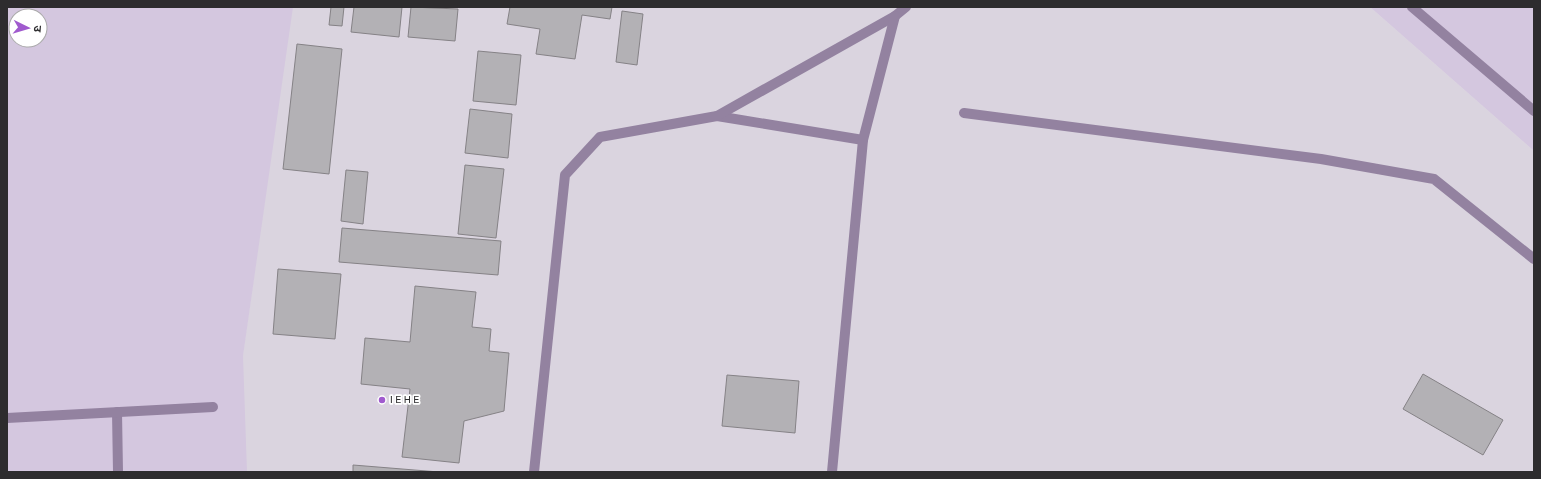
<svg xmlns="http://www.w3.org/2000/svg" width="1541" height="479" viewBox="0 0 1541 479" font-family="Rubik,'Noto Sans Devanagari',sans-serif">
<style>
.built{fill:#dad4df}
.green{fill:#d4c7df;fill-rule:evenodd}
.building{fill:#b3b1b5;stroke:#858286}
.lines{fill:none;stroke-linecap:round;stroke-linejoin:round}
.minor{stroke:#9382a0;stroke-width:10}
.poi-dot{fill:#a05ace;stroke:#fff;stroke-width:1.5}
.labels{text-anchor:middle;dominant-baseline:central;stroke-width:3.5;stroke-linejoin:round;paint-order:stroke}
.poi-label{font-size:10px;fill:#2d2c2e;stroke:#fff;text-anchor:start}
</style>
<rect width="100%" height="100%" fill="#e3e0e5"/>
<polygon class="built" points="292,7 1370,7 1534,151 1534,472 243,472 239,382"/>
<g class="green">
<path d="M7 7H293L243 356 247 472H7ZM16 16H40V40H16Z"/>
<polygon points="1370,7 1534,7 1534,151"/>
</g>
<g class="building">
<polygon points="331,7 344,7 342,26 329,25"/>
<polygon points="354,7 402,7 399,37 351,32"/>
<polygon points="411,7 458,9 455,41 408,37"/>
<polygon points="510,7 612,7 610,19 582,15 575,59 536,54 540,29 507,24"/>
<polygon points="622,11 643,14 637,65 616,62"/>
<polygon points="297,44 342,49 329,174 283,169"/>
<polygon points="478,51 521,55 516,105 473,101"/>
<polygon points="470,109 512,114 508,158 465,153"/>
<polygon points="465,165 504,169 496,238 458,234"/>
<polygon points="346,170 368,172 363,224 341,221"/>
<polygon points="342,228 501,241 498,275 339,262"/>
<polygon points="278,269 341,274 335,339 273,334"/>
<polygon points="415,286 476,292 472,327 491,329 489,351 509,353 504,411 464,421 459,463 402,457 410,389 361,384 365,338 410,342"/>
<polygon points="1423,374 1503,420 1483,455 1403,409"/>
<polygon points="727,375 799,381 795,433 722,426"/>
<polygon points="353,465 439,472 353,472"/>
</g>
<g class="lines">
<g class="minor">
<polyline points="1412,7 1534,111"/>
<polyline points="964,113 1321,159 1434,179 1534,259"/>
<polyline points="717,116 863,140"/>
<polyline points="117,412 118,472"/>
<polyline points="7,418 213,407"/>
<polyline points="534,472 565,175 600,137 717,116 895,16 906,7"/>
<polyline points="832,472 863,140 895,16"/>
</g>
</g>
<circle class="poi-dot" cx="382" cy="400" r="4"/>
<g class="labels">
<g class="poi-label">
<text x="390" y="400">I E H E</text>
</g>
</g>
<rect width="1541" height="479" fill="none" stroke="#2d2c2e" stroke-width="16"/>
<g transform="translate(28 28) rotate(95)"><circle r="19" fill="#ffffff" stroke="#ababab"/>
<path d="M0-3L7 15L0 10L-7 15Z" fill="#a05ace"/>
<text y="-6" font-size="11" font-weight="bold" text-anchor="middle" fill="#2d2c2e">उ</text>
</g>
</svg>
